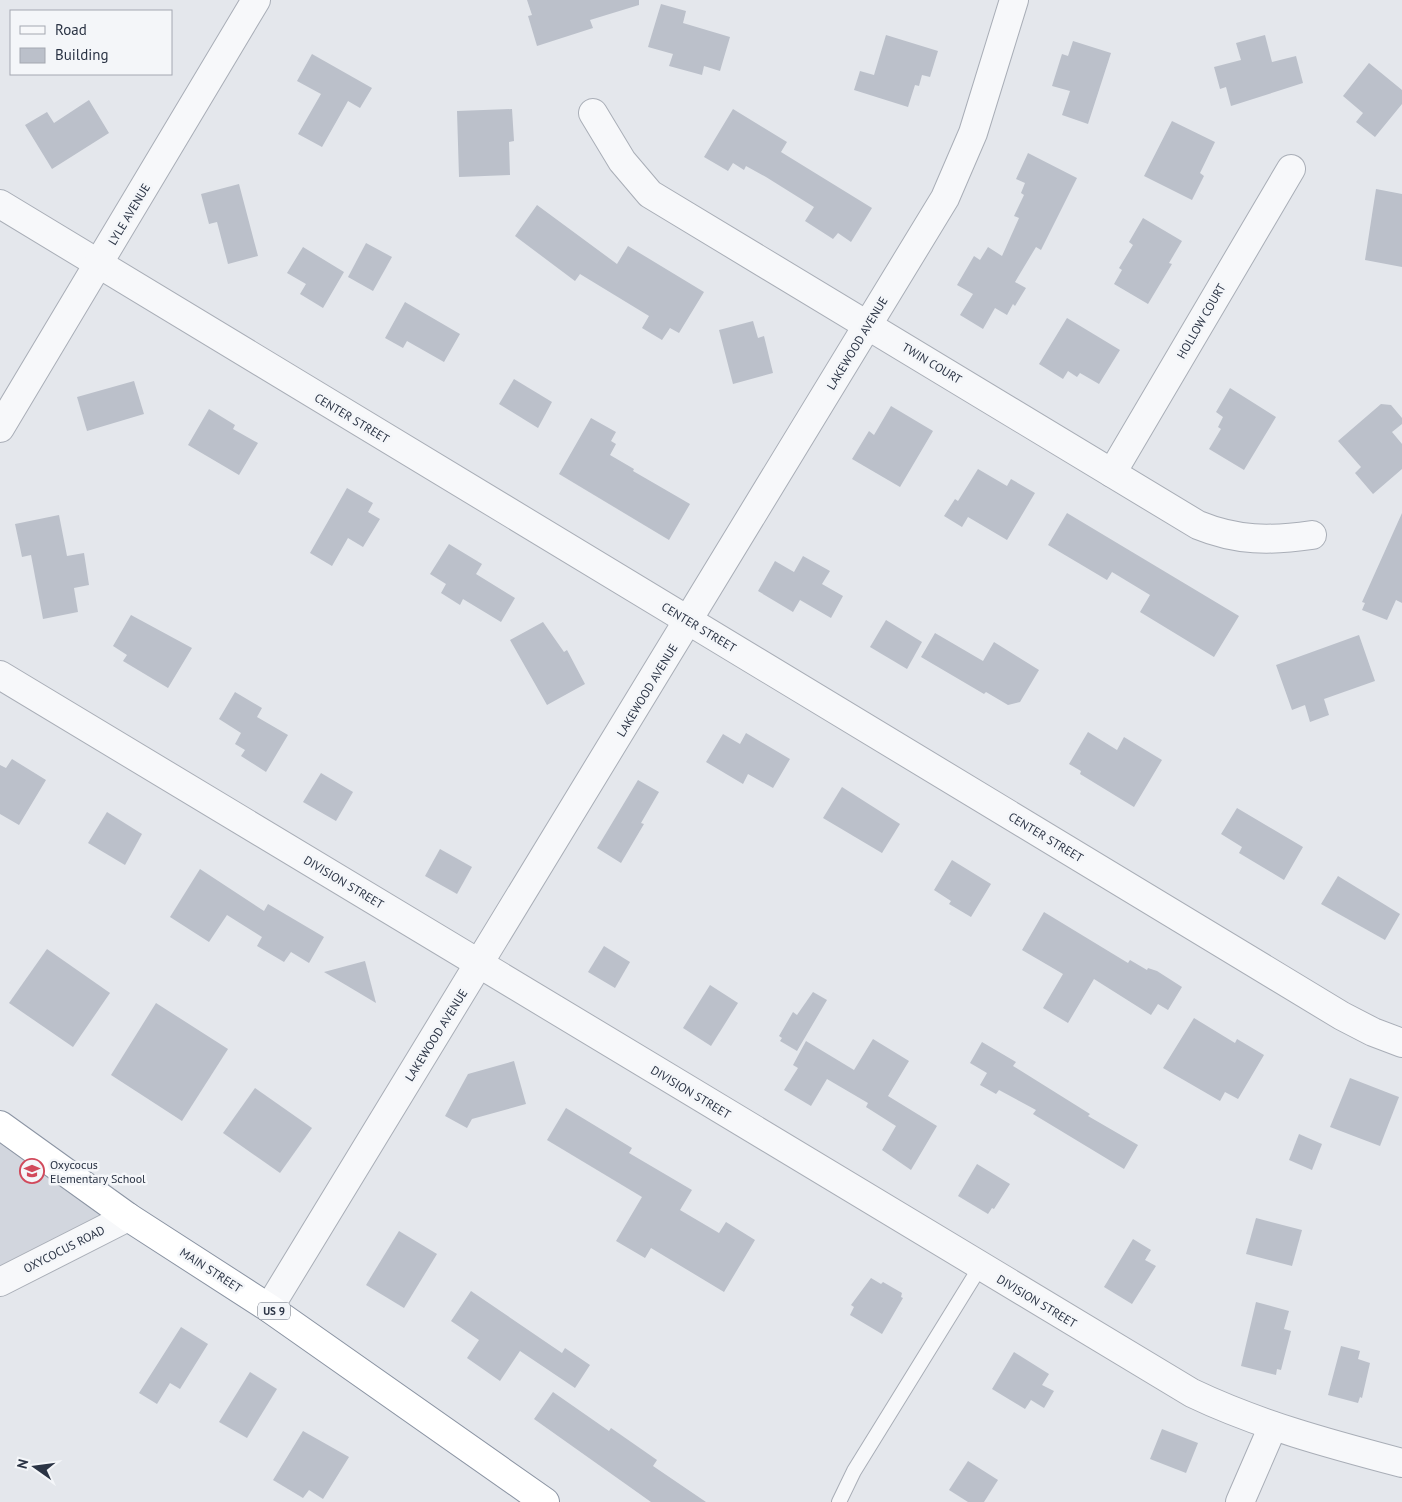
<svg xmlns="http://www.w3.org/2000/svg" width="1402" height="1502" viewBox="0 0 1402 1502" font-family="'PT Sans',sans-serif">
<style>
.built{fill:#d2d6de}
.building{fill:#bbc0ca}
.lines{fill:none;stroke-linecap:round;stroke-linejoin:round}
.lane-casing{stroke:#a9aeb7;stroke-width:16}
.street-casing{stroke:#a9aeb7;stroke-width:30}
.highway-casing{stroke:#8b94a3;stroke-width:30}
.lane{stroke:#f7f8fa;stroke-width:14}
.street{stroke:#f7f8fa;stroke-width:28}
.highway{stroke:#fff;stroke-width:28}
.labels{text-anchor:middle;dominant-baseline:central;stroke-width:5;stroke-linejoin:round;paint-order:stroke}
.shield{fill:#f4f6f9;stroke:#676e7b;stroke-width:1}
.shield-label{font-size:11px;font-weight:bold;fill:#2b3445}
.street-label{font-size:12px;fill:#2b3445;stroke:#f4f6f9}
.poi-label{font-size:12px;fill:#2b3445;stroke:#f4f6f9;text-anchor:start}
</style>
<rect width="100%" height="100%" fill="#e4e7ec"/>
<polygon class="built" points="0,1125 128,1217 0,1282"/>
<g class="building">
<polygon points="527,0 639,0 639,5 590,20 593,28 537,46 528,16 532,15"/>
<polygon points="661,4 686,11 683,23 730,37 720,71 704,66 702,75 669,66 673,54 648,47"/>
<polygon points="886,35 938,51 930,77 922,75 919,86 915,85 908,107 854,90 860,71 874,75"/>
<polygon points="1265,35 1272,62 1296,56 1303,83 1231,106 1226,87 1220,89 1214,67 1241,60 1236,43"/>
<polygon points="1073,41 1111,53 1088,124 1062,115 1070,91 1052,86 1062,54 1068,56"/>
<polygon points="312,54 372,88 360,108 348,101 322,147 298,134 321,94 297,81"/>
<polygon points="1369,63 1402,90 1402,104 1375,137 1356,122 1363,113 1343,96"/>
<polygon points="89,100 109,133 52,169 25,125 47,112 54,123"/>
<polygon points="512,109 514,141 509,142 510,175 459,177 457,111"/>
<polygon points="733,109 787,142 781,152 872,208 851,242 838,233 833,239 805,221 814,207 766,177 746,166 744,170 733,163 728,171 704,157"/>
<polygon points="1172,121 1215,142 1200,173 1204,176 1192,200 1144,176"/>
<polygon points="1028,153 1077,178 1041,250 1036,247 1015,282 1026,288 1015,306 1013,304 1007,315 995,308 983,329 960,315 973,294 957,285 974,256 980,260 988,247 1002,256 1019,218 1014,216 1024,195 1021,193 1025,183 1016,179"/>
<polygon points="239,184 258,256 228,264 217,222 209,224 201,194"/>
<polygon points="1376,189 1402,194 1402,267 1365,260"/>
<polygon points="537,205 617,264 628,246 704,292 679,333 670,328 662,340 642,328 649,316 580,274 575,281 515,236"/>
<polygon points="1143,218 1182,241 1169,263 1172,264 1148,304 1114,284 1122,270 1119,268 1133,245 1129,242"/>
<polygon points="366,243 392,257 373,291 348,277"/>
<polygon points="303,247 344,272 323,308 300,294 306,284 287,273"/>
<polygon points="405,302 460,334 444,362 407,341 403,348 385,338"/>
<polygon points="1067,318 1120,350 1099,384 1080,373 1077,377 1068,371 1063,379 1039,364"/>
<polygon points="753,321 758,338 764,336 773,373 733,384 719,330"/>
<polygon points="514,379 552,402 538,428 499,404"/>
<polygon points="134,381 144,414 87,431 77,397"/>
<polygon points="1230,388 1276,417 1244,470 1209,449 1221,429 1218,427 1223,417 1216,412"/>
<polygon points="1381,404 1391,405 1402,418 1402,424 1392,432 1402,444 1402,469 1373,494 1355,473 1361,467 1338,441"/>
<polygon points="891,406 933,431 900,487 852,459 869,431 874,435"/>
<polygon points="209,409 235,425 233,429 258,443 239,475 188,445"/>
<polygon points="591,418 616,432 611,441 616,444 610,455 634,469 633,471 690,504 669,540 559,474"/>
<polygon points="978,469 1007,486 1011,479 1035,493 1007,540 968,517 962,527 944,516 955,499 958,501"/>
<polygon points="347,488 373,503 368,512 380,519 363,547 348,538 332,566 310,553"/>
<polygon points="1067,513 1239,616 1214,657 1140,612 1150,595 1112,572 1107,580 1048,545"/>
<polygon points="1402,513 1402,603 1396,600 1387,620 1362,610 1365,603 1362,602"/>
<polygon points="59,515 67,556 84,553 89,585 74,588 78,612 43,619 31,555 22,557 15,524"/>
<polygon points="449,544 482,564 476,574 515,598 501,622 463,599 460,605 441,593 446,584 430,574"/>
<polygon points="803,556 830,571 822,584 843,596 831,618 800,600 793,612 758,591 775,561 794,572"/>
<polygon points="131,615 192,648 168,688 123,661 127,655 113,646"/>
<polygon points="886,620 922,642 907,669 870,647"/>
<polygon points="543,622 564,652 567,650 585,684 547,705 510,640"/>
<polygon points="935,633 983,661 994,642 1039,670 1020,702 1008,705 986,692 984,694 921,657"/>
<polygon points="1359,635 1375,681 1324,699 1329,715 1310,722 1305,705 1292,710 1276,665"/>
<polygon points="235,692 262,708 257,717 288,735 266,772 241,756 245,750 235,744 241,733 219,719"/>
<polygon points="1088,732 1117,750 1124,737 1162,760 1134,807 1080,774 1081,771 1069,764"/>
<polygon points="746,733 790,759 773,788 748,774 743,784 706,762 723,734 740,744"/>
<polygon points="12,759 46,780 19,825 0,814 0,765 6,768"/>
<polygon points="321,773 353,792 336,821 303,802"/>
<polygon points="638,780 659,792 641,823 644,824 621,863 597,848"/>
<polygon points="842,787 900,824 882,853 823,818"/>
<polygon points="1237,808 1303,847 1284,880 1239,853 1242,847 1221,834"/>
<polygon points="107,812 142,834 125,865 88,843"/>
<polygon points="440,849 472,867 457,894 425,876"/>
<polygon points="952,860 991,884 971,917 949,904 951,901 934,890"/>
<polygon points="200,869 264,911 268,904 324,937 309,963 291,952 284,962 257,946 262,937 227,915 209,942 170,917"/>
<polygon points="1338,876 1400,914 1385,940 1321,904"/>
<polygon points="1044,912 1128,963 1130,960 1147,970 1148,968 1157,971 1182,987 1168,1010 1158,1004 1151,1015 1094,979 1068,1023 1043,1008 1063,974 1022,950"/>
<polygon points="604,946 630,962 615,988 588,972"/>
<polygon points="47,949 110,993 73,1047 9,1003"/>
<polygon points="365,961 376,1003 324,972"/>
<polygon points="710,985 738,1003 711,1046 683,1028"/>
<polygon points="813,992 827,1000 797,1051 780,1041 782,1038 779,1036 793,1012 797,1015"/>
<polygon points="156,1003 228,1049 182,1121 111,1075"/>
<polygon points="1194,1018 1235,1043 1237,1039 1264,1055 1238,1099 1225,1092 1220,1101 1163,1068"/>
<polygon points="873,1039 909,1061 888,1096 937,1126 911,1170 882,1150 896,1126 866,1107 868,1103 827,1079 811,1106 784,1090 798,1068 793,1065 806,1041 854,1070"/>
<polygon points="982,1042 1016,1062 1013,1066 1090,1114 1088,1116 1138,1145 1124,1169 1033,1114 1036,1110 999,1090 996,1094 980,1085 987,1073 970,1063"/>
<polygon points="514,1061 526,1104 472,1119 467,1128 445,1116 468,1074"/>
<polygon points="1350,1078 1399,1097 1380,1146 1330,1127"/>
<polygon points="255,1088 312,1128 280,1173 223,1133"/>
<polygon points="566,1108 632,1148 629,1153 692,1190 680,1210 719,1233 726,1222 755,1240 724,1292 651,1248 645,1258 616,1241 642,1197 547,1140"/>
<polygon points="1299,1134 1322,1144 1312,1170 1289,1160"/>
<polygon points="977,1164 1010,1184 994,1209 992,1208 988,1214 958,1196"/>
<polygon points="1256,1218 1302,1230 1292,1266 1246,1254"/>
<polygon points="399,1231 437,1254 404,1308 366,1285"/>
<polygon points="1133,1239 1151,1250 1145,1260 1156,1266 1132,1304 1104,1287"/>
<polygon points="871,1278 881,1284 883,1282 902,1293 901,1297 903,1298 882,1334 850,1315 854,1307 851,1305"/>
<polygon points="471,1291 562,1353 565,1348 590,1365 575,1388 520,1351 500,1381 467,1358 479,1340 451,1321"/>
<polygon points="1256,1302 1289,1311 1284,1329 1291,1331 1281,1370 1277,1369 1276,1375 1241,1366"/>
<polygon points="181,1327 208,1344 180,1389 170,1383 157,1404 139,1393"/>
<polygon points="1341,1346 1360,1351 1358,1359 1370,1363 1362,1398 1360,1397 1358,1403 1328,1395"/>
<polygon points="1014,1352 1049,1374 1042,1385 1054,1391 1044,1408 1031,1400 1025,1409 992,1389"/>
<polygon points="250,1372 277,1389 247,1438 219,1422"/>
<polygon points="553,1392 609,1431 611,1428 657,1460 653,1466 706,1502 651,1502 534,1419"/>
<polygon points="1162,1429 1198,1443 1186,1473 1150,1459"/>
<polygon points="303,1431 349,1457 323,1499 309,1490 303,1498 273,1480"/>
<polygon points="968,1461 998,1480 984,1502 968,1502 949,1490"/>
</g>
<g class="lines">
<defs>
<polyline id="lane" points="839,1502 854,1471 980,1267"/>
<g id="street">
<path d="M593 113 622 161 650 194 1198 525C1237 541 1270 541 1312 535"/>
<polyline points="0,204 1342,1016 1373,1032 1402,1043"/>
<polyline points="0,428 256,0"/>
<polyline points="1112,473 1291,169"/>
<path d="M0 675 1192 1393C1259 1425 1330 1444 1402 1463"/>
<polyline points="0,1282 128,1217"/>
<polyline points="269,1308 945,198 973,133 1014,0"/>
<polyline points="1240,1502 1273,1426"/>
</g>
<polyline id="highway" points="0,1125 128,1217 269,1308 545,1502"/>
</defs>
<use href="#lane" class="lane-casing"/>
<use href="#street" class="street-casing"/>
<use href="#highway" class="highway-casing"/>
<use href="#lane" class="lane"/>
<use href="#street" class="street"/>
<use href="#highway" class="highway"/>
</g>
<defs>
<symbol id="school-ring" viewBox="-11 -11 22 22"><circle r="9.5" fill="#f4f6f9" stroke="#d1495b" stroke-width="1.5"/><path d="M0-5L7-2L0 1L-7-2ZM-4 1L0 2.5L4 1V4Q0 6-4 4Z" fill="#d1495b"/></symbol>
</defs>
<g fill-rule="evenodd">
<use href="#school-ring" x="18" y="1157" width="28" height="28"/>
</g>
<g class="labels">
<rect class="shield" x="258" y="1302.5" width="32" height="17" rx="4"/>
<g class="shield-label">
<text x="274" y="1311">US 9</text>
</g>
<g class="street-label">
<text transform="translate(129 214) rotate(-59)">LYLE AVENUE</text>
<text transform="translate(1201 321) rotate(-60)">HOLLOW COURT</text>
<text transform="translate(857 343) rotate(-59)">LAKEWOOD AVENUE</text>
<text transform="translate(932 363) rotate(31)">TWIN COURT</text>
<text transform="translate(352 418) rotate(31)">CENTER STREET</text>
<text transform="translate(699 627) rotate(31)">CENTER STREET</text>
<text transform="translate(647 690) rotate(-59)">LAKEWOOD AVENUE</text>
<text transform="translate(1046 837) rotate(31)">CENTER STREET</text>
<text transform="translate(344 882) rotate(31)">DIVISION STREET</text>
<text transform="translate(436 1035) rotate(-58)">LAKEWOOD AVENUE</text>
<text transform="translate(691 1092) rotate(31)">DIVISION STREET</text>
<text transform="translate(64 1249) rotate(-27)">OXYCOCUS ROAD</text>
<text transform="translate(211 1270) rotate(33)">MAIN STREET</text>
<text transform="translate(1037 1301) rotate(31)">DIVISION STREET</text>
</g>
<g class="poi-label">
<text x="50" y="1164">Oxycocus<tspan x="50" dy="14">Elementary School</tspan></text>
</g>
</g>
<rect x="10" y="10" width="162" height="65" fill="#f4f6f9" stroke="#a4a8b1"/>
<rect x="20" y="26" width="25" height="8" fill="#f7f8fa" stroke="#a4a8b1"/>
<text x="55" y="35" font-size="15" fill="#2b3445">Road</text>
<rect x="20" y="48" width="25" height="15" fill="#bbc0ca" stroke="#a4a8b1"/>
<text x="55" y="60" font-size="15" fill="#2b3445">Building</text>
<g transform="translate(35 1467) rotate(284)" stroke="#f4f6f9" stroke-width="4" paint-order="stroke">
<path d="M0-4L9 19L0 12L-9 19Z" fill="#2b3445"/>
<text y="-8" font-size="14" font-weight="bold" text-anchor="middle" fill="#2b3445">N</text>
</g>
</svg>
